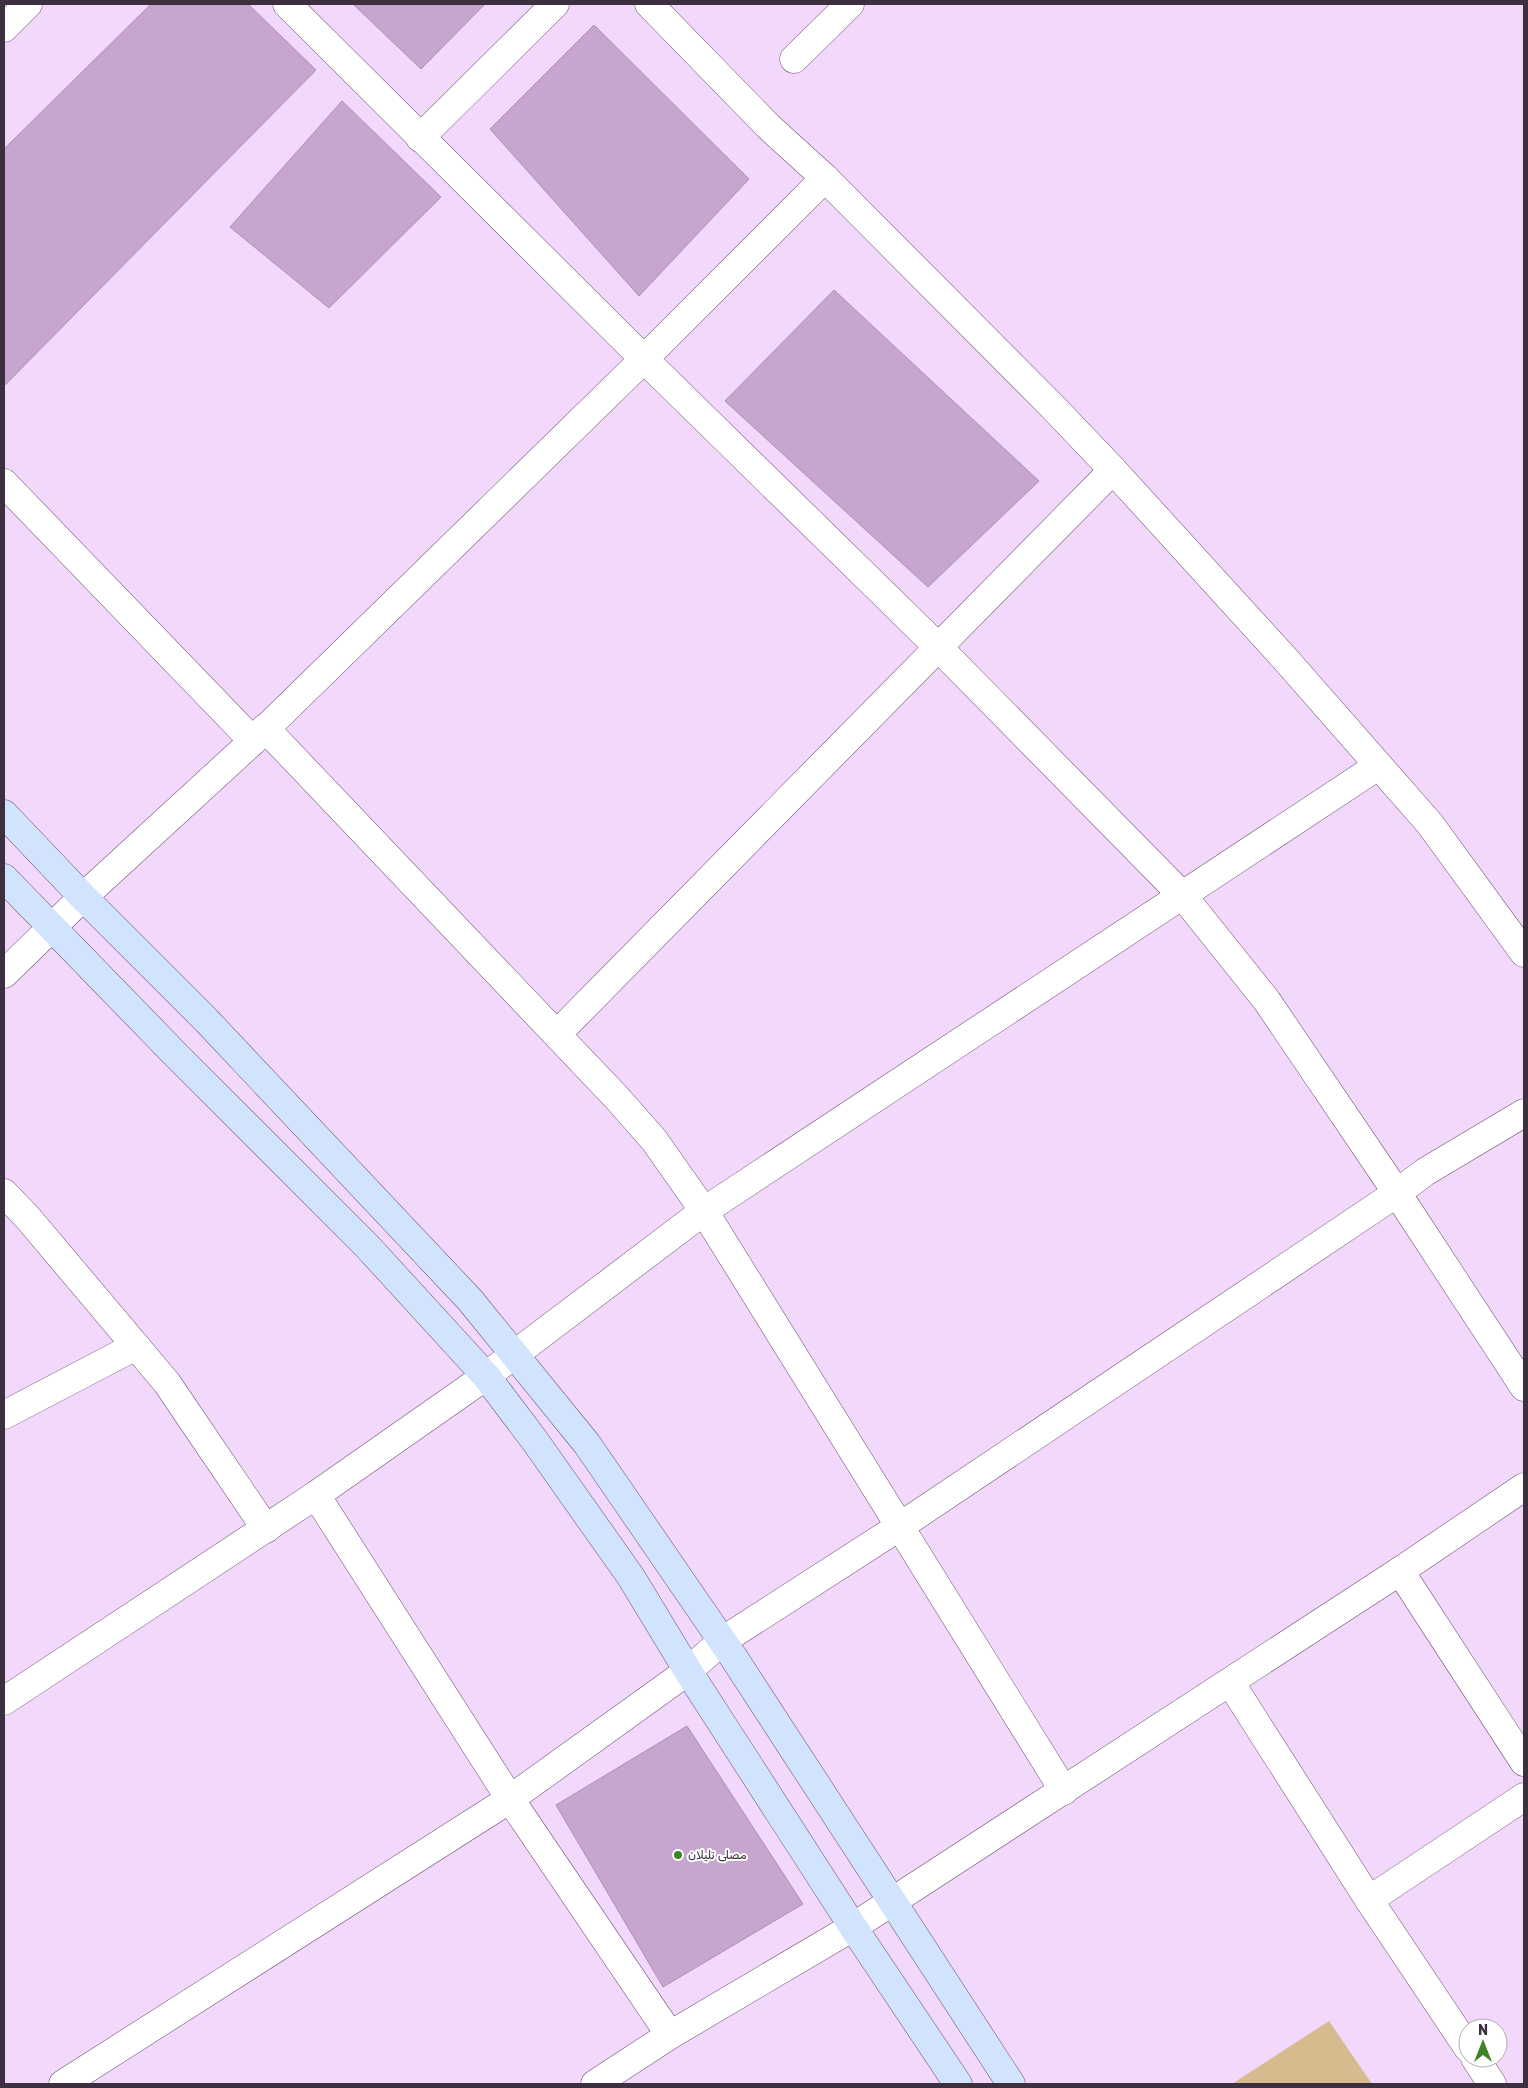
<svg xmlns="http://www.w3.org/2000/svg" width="1528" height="2088" viewBox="0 0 1528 2088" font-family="Rubik,'Noto Sans Arabic',sans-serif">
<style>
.green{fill:#d7ba8e}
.building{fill:#c6a6ce;stroke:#ad8eb5}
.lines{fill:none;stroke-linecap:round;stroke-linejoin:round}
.street-casing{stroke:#6c4f73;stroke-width:29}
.secondary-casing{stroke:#6c4f73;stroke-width:29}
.street{stroke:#fff;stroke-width:28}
.secondary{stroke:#d2e3fd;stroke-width:28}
.poi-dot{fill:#408428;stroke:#fff;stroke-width:2}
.labels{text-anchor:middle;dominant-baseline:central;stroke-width:4;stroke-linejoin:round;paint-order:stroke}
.poi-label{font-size:12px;fill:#3c2f3f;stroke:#fff;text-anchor:start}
</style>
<rect width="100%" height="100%" fill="#f2d8fa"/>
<polygon class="green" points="1329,2021 1372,2084 1232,2084"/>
<g class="building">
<polygon points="151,4 248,4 316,70 4,386 4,149"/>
<polygon points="353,4 485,4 421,69"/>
<polygon points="594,25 749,179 639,296 490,129"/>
<polygon points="342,101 441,197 329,308 230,227"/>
<polygon points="834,290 1039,481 928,587 725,401"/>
<polygon points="687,1726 803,1904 663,1987 556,1805"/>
</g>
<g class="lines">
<defs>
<g id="street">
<polyline points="287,4 644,359 938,647 1183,896 1267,1001 1397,1193 1524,1387"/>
<polyline points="649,4 768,126 825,178 1051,405 1113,470 1287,661 1430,824 1524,953"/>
<polyline points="4,28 28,4"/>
<polyline points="794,59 850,4"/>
<polyline points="420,138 555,4"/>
<polyline points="4,483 253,741"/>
<polyline points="265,728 617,1098 654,1140 704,1211 1064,1791"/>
<polyline points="4,974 83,897 253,741 644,359 825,178"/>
<polyline points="557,1034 1113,470"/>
<polyline points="4,1193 28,1218 167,1383 266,1529"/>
<polyline points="4,1415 136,1346"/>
<polyline points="316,1495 510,1799 670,2035"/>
<polyline points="1400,1571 1524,1762"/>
<polyline points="1230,1682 1369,1900 1468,2048"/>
<polyline points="4,1701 316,1495 486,1376 704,1211 1378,766"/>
<polyline points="1369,1900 1524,1797"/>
<polyline points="1475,2058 1492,2084"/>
<polyline points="63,2084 510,1799 688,1671 722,1641 899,1527 1397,1193 1425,1172 1524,1113"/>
<polyline points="595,2084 670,2035 853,1927 1400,1571 1524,1487"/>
</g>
<g id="secondary">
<polyline points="4,814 83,897 207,1021 470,1300 587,1444 734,1658 1011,2084"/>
<polyline points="4,878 176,1055 367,1246 486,1376 535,1441 631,1577 688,1671 853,1927 958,2084"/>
</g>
</defs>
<use href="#street" class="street-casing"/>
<use href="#secondary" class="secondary-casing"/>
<use href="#street" class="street"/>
<use href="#secondary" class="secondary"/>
</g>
<circle class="poi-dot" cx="678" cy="1855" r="5"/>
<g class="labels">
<g class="poi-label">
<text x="688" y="1855">مصلى تليلان</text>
</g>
</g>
<rect width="1528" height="2088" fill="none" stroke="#3c2f3f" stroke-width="10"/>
<g transform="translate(1483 2043)"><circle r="24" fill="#ffffff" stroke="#b1acb2"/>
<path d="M0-4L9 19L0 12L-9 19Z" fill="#408428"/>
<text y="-8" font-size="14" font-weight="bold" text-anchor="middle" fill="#3c2f3f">N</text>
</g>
</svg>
